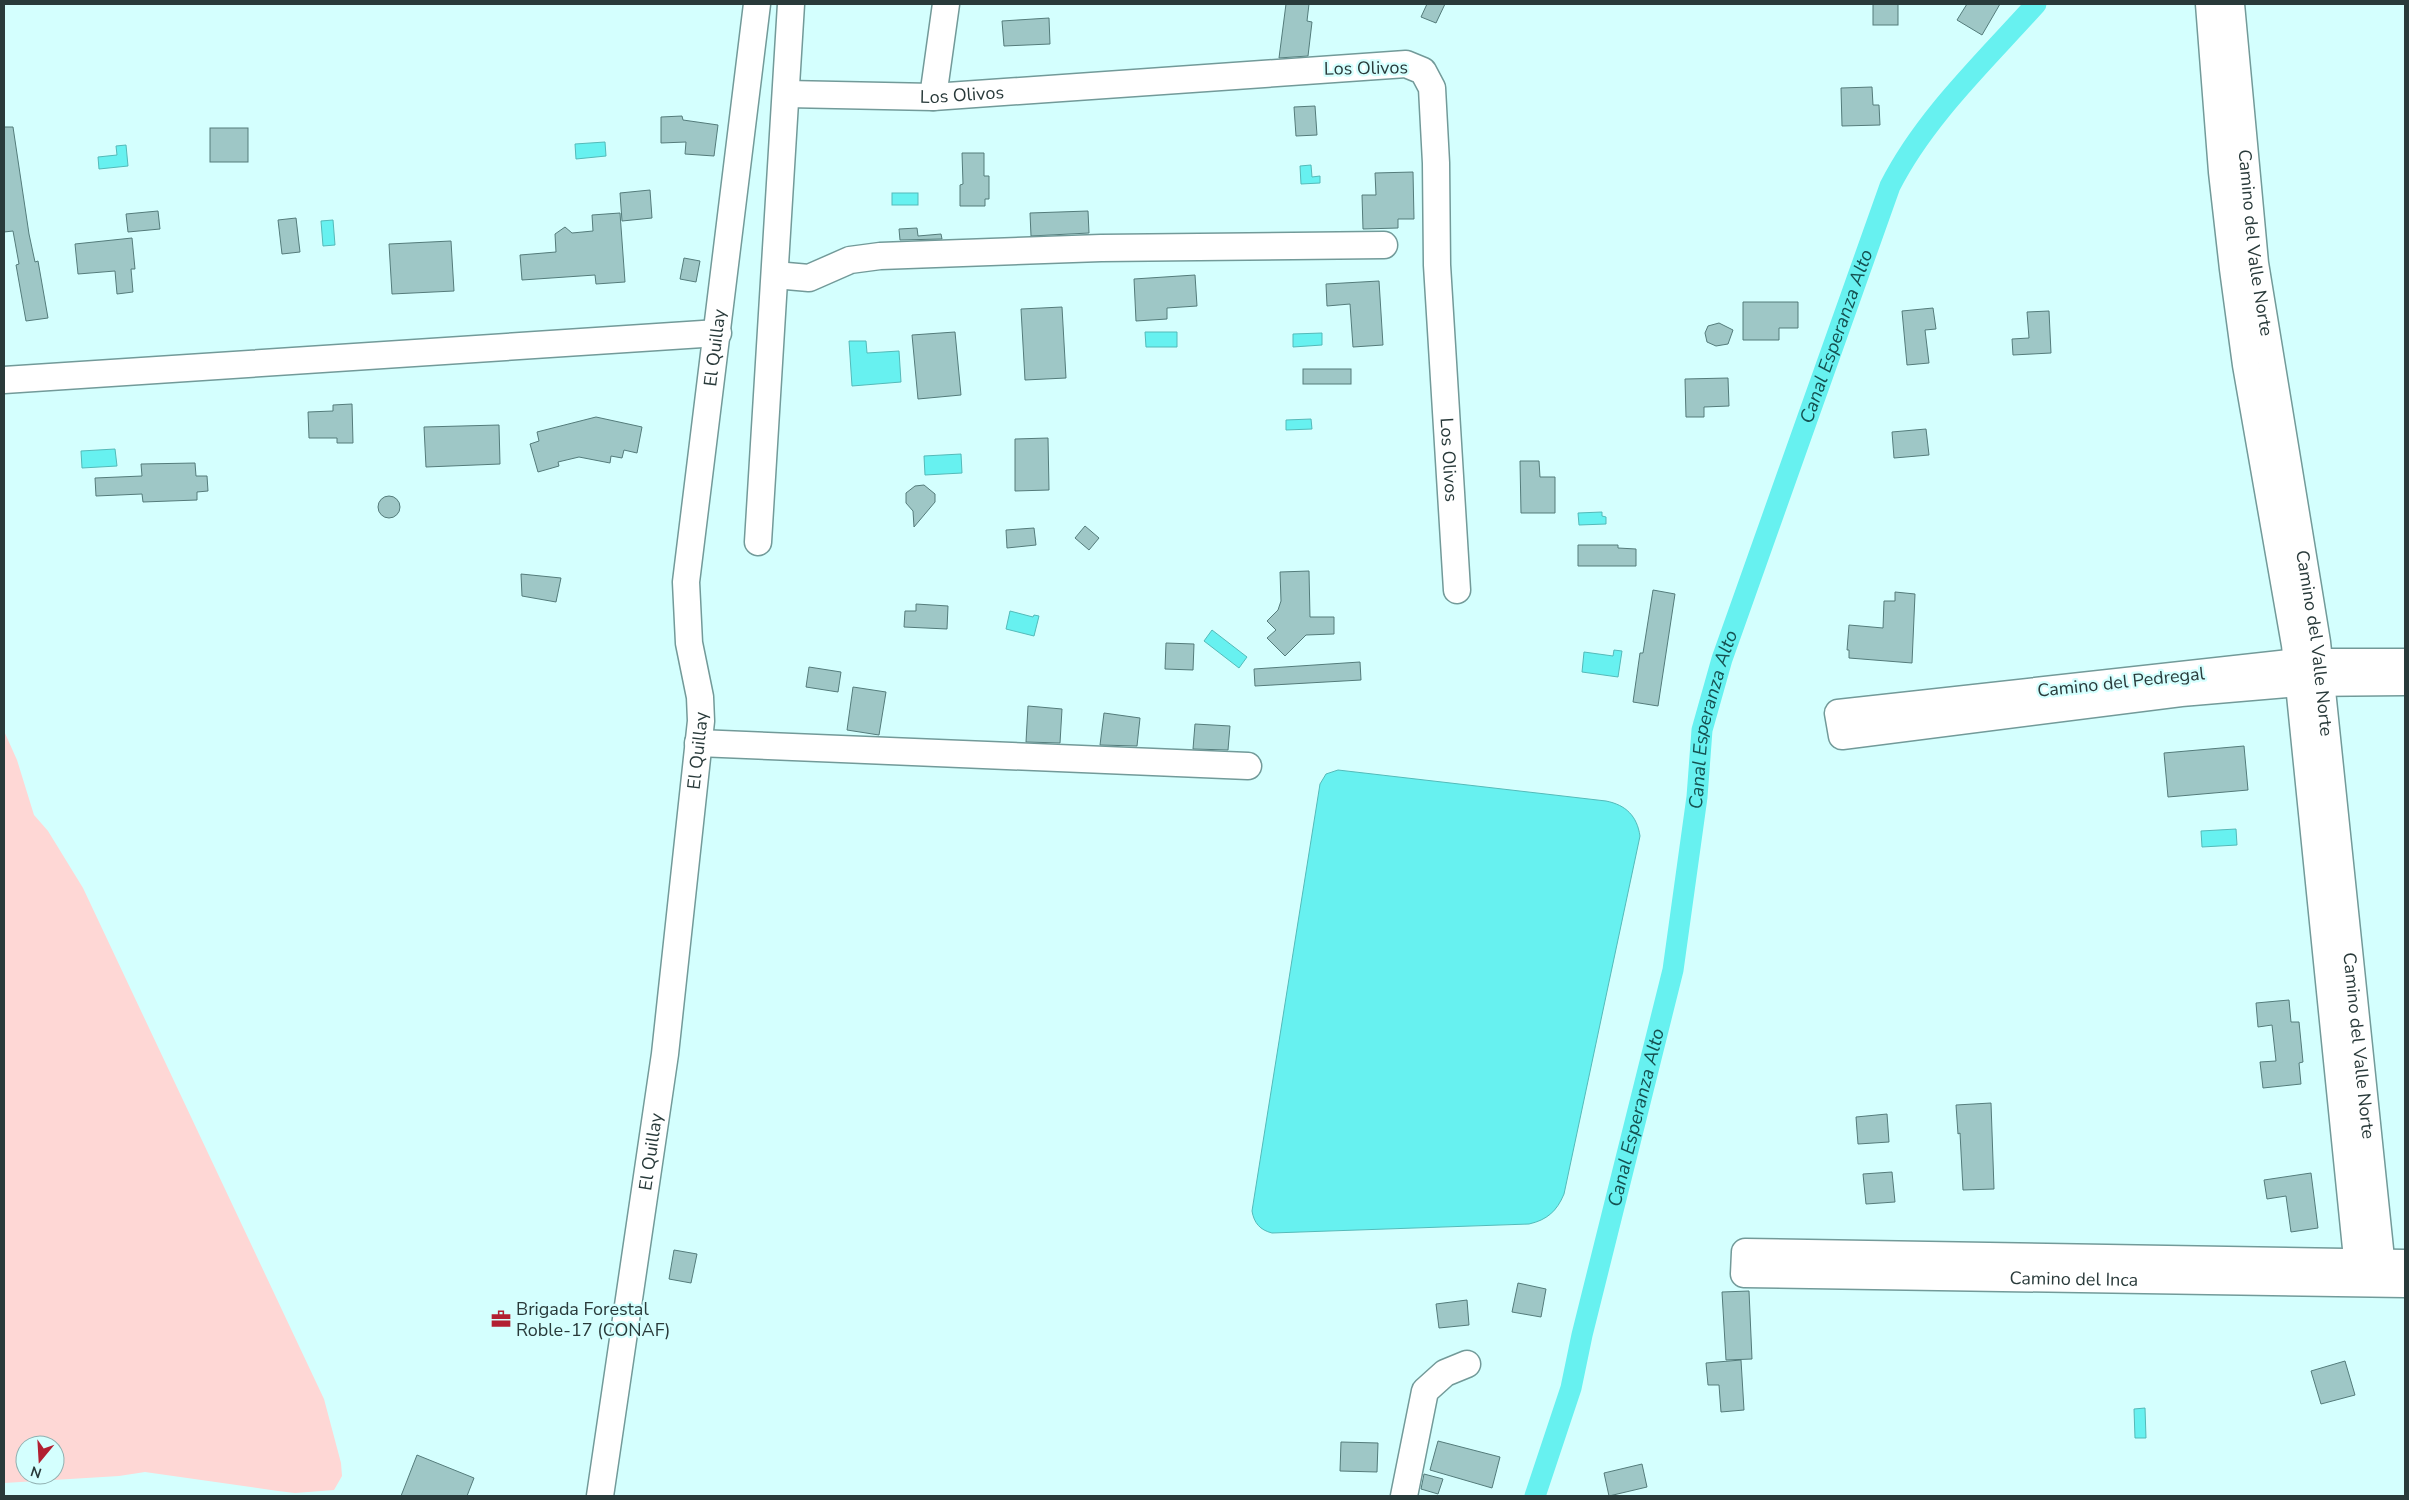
<svg xmlns="http://www.w3.org/2000/svg" width="2409" height="1500" viewBox="0 0 2409 1500" font-family="'Nunito Sans',sans-serif">
<style>
.green{fill:#fed7d5;fill-rule:evenodd}
.water{fill:#67f1f0;stroke:#54bab9}
.lines{fill:none;stroke-linecap:round;stroke-linejoin:round}
.canal{stroke:#67f1f0;stroke-width:21}
.building{fill:#9ec7c6;stroke:#547c7b}
.minor-casing{stroke:#729a99;stroke-width:29}
.minor{stroke:#fff;stroke-width:26}
.labels{text-anchor:middle;dominant-baseline:central;stroke-width:4.5;stroke-linejoin:round;paint-order:stroke}
.street-label{font-size:18px;fill:#293a3a;stroke:#d4fffe}
.poi-label{font-size:18px;fill:#293a3a;stroke:#d4fffe;text-anchor:start}
.water-label{font-size:19px;font-style:italic;fill:#155151;stroke:#d4fffe}
</style>
<rect width="100%" height="100%" fill="#d4fffe"/>
<path class="green" d="M4 731 17 760 34 815 48 831 83 888 324 1399 341 1463 342 1476 334 1490 295 1493 278 1491 145 1472 119 1476 4 1483ZM25 1445H55V1475H25Z"/>
<g class="water">
<polygon points="605,142 606,156 576,159 575,144"/>
<polygon points="126,145 128,166 99,169 98,157 117,155 116,146"/>
<polygon points="1311,165 1312,177 1320,176 1320,183 1301,184 1300,166"/>
<rect x="892" y="193" width="26" height="12"/>
<polygon points="333,220 335,245 323,246 321,221"/>
<polygon points="1145,332 1177,332 1177,347 1146,347"/>
<polygon points="1322,333 1322,345 1293,347 1293,334"/>
<polygon points="849,341 866,341 867,353 899,351 901,382 852,386"/>
<polygon points="1311,419 1312,429 1286,430 1286,420"/>
<polygon points="115,449 117,466 82,468 81,451"/>
<polygon points="961,454 962,473 925,475 924,456"/>
<polygon points="1602,512 1602,516 1606,517 1606,524 1579,525 1578,513"/>
<polygon points="1010,611 1033,617 1034,615 1039,616 1034,636 1006,629"/>
<polygon points="1212,630 1247,657 1239,668 1204,641"/>
<polygon points="1614,650 1622,651 1618,677 1582,672 1584,652 1613,656"/>
<path d="M1338 770 1606 801C1626 805 1637 816 1640 836L1564 1194C1557 1211 1547 1220 1529 1224L1272 1233C1260 1230 1254 1223 1252 1211L1320 784 1326 774Z"/>
<polygon points="2236,829 2237,845 2202,847 2201,831"/>
<polygon points="2145,1408 2146,1438 2135,1438 2134,1409"/>
</g>
<g class="lines">
<path class="canal" id="s1" d="M1535 1496 1571 1388 1582 1335 1673 970 1697 797 1702 730 1722 659 1890 186C1925 117 1985 61 2036 4"/>
</g>
<g class="building">
<polygon points="1286,4 1309,4 1307,21 1312,22 1308,56 1279,58"/>
<polygon points="1427,4 1445,4 1436,23 1421,17"/>
<rect x="1873" y="4" width="25" height="21"/>
<polygon points="1967,4 2000,4 1982,35 1957,20"/>
<polygon points="1049,18 1050,44 1004,46 1002,21"/>
<polygon points="1872,87 1873,105 1879,105 1880,125 1842,126 1841,88"/>
<polygon points="1315,106 1317,135 1296,136 1294,107"/>
<polygon points="682,116 683,120 718,125 714,156 685,154 686,142 661,143 661,117"/>
<polygon points="4,127 13,127 29,234 35,262 38,261 48,318 26,321 16,265 19,264 13,231 4,232"/>
<rect x="210" y="128" width="38" height="34"/>
<polygon points="962,153 984,153 984,176 989,176 989,199 985,199 985,206 960,206 960,185 963,184"/>
<polygon points="1413,172 1414,219 1398,219 1398,228 1363,229 1362,195 1376,195 1375,173"/>
<polygon points="650,190 652,218 622,221 620,193"/>
<polygon points="158,211 160,229 128,232 126,214"/>
<polygon points="1088,211 1089,233 1031,236 1030,213"/>
<polygon points="620,213 625,282 596,284 595,275 522,280 520,255 556,252 555,234 565,227 572,233 593,231 592,215"/>
<polygon points="296,218 300,252 282,254 278,220"/>
<polygon points="917,228 918,236 941,234 942,239 900,240 899,229"/>
<polygon points="132,238 135,269 131,269 133,292 117,294 115,271 78,274 75,244"/>
<polygon points="451,241 454,291 392,294 389,244"/>
<polygon points="684,258 700,261 696,282 680,279"/>
<polygon points="1195,275 1197,306 1167,308 1167,319 1136,321 1134,279"/>
<polygon points="1379,281 1383,345 1353,347 1350,304 1327,306 1326,284"/>
<polygon points="1743,302 1798,302 1798,328 1779,328 1779,340 1743,340"/>
<polygon points="1062,307 1066,378 1025,380 1021,309"/>
<polygon points="1933,308 1936,329 1925,330 1929,363 1907,365 1902,311"/>
<polygon points="2049,311 2051,353 2013,355 2012,339 2029,338 2027,312"/>
<polygon points="1719,323 1733,330 1728,344 1716,346 1707,342 1705,333 1708,326"/>
<polygon points="955,332 961,395 918,399 912,335"/>
<rect x="1303" y="369" width="48" height="15"/>
<polygon points="1728,378 1729,406 1704,407 1704,417 1686,417 1685,379"/>
<polygon points="352,404 353,443 337,443 337,438 309,438 308,412 333,411 333,405"/>
<polygon points="596,417 642,427 637,453 624,450 622,458 611,456 610,463 579,457 558,462 559,466 538,472 530,444 539,441 537,432"/>
<polygon points="499,425 500,464 426,467 424,427"/>
<polygon points="1926,429 1929,455 1894,458 1892,432"/>
<polygon points="1048,438 1049,490 1015,491 1015,439"/>
<polygon points="1520,461 1539,461 1540,477 1555,477 1555,513 1521,513"/>
<polygon points="195,463 196,476 207,476 208,491 197,492 197,500 143,502 142,494 96,496 95,478 142,476 141,464"/>
<polygon points="924,485 935,494 935,502 914,527 913,511 906,503 906,493 915,486"/>
<circle cx="389" cy="507" r="11"/>
<polygon points="1085,526 1099,538 1089,550 1075,538"/>
<polygon points="1034,528 1036,545 1007,548 1006,530"/>
<polygon points="1578,545 1618,545 1618,548 1636,549 1636,566 1578,566"/>
<polygon points="1309,571 1310,617 1334,617 1334,634 1306,635 1285,656 1267,638 1276,630 1267,621 1278,610 1281,601 1280,572"/>
<polygon points="521,574 561,578 556,602 522,596"/>
<polygon points="1653,590 1675,594 1658,706 1633,702 1640,653 1643,653"/>
<polygon points="1895,592 1915,594 1912,663 1849,658 1849,650 1847,650 1849,625 1883,628 1884,601 1895,601"/>
<polygon points="916,604 948,606 947,629 904,627 905,611 916,611"/>
<polygon points="1166,643 1194,644 1193,670 1165,669"/>
<polygon points="1360,662 1361,680 1255,686 1254,669"/>
<polygon points="809,667 841,672 838,692 806,687"/>
<polygon points="853,687 886,692 879,735 847,730"/>
<polygon points="1028,706 1062,709 1060,743 1026,742"/>
<polygon points="1104,713 1140,718 1137,746 1100,745"/>
<polygon points="1195,724 1230,726 1228,750 1193,749"/>
<polygon points="2244,746 2248,790 2168,797 2164,753"/>
<polygon points="2289,1000 2291,1022 2299,1022 2303,1062 2299,1063 2301,1084 2263,1088 2260,1062 2276,1061 2272,1025 2258,1027 2256,1003"/>
<polygon points="1991,1103 1994,1189 1963,1190 1960,1133 1958,1134 1956,1105"/>
<polygon points="1887,1114 1889,1142 1858,1144 1856,1117"/>
<polygon points="1892,1172 1895,1202 1866,1204 1863,1174"/>
<polygon points="2311,1173 2318,1228 2291,1232 2286,1196 2267,1199 2264,1180"/>
<polygon points="674,1250 697,1254 691,1283 669,1279"/>
<polygon points="1518,1283 1546,1289 1541,1317 1512,1312"/>
<polygon points="1749,1291 1752,1359 1726,1360 1722,1292"/>
<polygon points="1467,1300 1469,1325 1439,1328 1436,1304"/>
<polygon points="1741,1360 1744,1410 1721,1412 1719,1385 1708,1385 1706,1363"/>
<polygon points="2345,1361 2355,1395 2321,1404 2311,1371"/>
<polygon points="1438,1441 1500,1457 1492,1488 1430,1470"/>
<polygon points="1341,1442 1378,1443 1377,1472 1340,1471"/>
<polygon points="417,1455 474,1478 467,1496 401,1496"/>
<polygon points="1642,1464 1647,1487 1609,1496 1604,1473"/>
<polygon points="1424,1474 1443,1479 1438,1494 1421,1489"/>
</g>
<g class="lines">
<defs>
<g id="minor">
<polyline points="2209,4 2222,172 2233,269 2246,365 2295,645 2359,1278"/>
<path id="s2" d="M2231 4 2255 263 2317 642 2383 1278"/>
<path id="s3" d="M787 94 933 97 1406 64 1423 71 1432 88 1436 163 1437 265 1457 590"/>
<polyline points="933,97 946,4"/>
<polyline points="775,275 809,278 850,260 880,256 1101,248 1384,245"/>
<polyline points="4,380 718,333"/>
<polyline points="758,542 791,4"/>
<polyline points="2405,662 2297,662 1838,713 1842,736 2181,693 2299,683 2405,682"/>
<polyline points="698,743 1248,766"/>
<path id="s4" d="M2405 1263 1745 1252 1744 1274 2405 1284"/>
<path id="s5" d="M600 1496 665 1054 701 721 700 697 689 643 686 582 757 4"/>
<polyline points="1404,1496 1425,1391 1445,1373 1467,1364"/>
</g>
</defs>
<use href="#minor" class="minor-casing"/>
<use href="#minor" class="minor"/>
</g>
<defs>
<symbol id="office-bare" viewBox="-9 -9 18 18"><path d="M-6-3h4V-5.5h4V-3h4V5H-6ZM-1-4.5V-3h2v-1.5ZM-6 0V1H6V0Z" fill="#b21f31" stroke="#d4fffe" stroke-width="2.5" paint-order="stroke"/></symbol>
</defs>
<g fill-rule="evenodd">
<use href="#office-bare" x="487" y="1305" width="28" height="28"/>
</g>
<g class="labels">
<g class="street-label">
<text transform="translate(1366 68) rotate(-1)">Los Olivos</text>
<text stroke="none"><textPath href="#s3" startOffset="175">Los Olivos</textPath></text>
<text stroke="none"><textPath href="#s2" startOffset="240">Camino del Valle Norte</textPath></text>
<text stroke="none"><textPath href="#s5" startOffset="1158">El Quillay</textPath></text>
<text stroke="none"><textPath href="#s3" startOffset="1030">Los Olivos</textPath></text>
<text stroke="none"><textPath href="#s2" startOffset="645">Camino del Valle Norte</textPath></text>
<text transform="translate(2121 682) rotate(-6)">Camino del Pedregal</text>
<text stroke="none"><textPath href="#s5" startOffset="752">El Quillay</textPath></text>
<text stroke="none"><textPath href="#s2" startOffset="1050">Camino del Valle Norte</textPath></text>
<text stroke="none"><textPath href="#s5" startOffset="348">El Quillay</textPath></text>
<text stroke="none"><textPath href="#s4" startOffset="1012">Camino del Inca</textPath></text>
</g>
<g class="poi-label">
<text x="516" y="1309">Brigada Forestal<tspan x="516" dy="21">Roble-17 (CONAF)</tspan></text>
</g>
<g class="water-label">
<text stroke="none"><textPath href="#s1" startOffset="1202">Canal Esperanza Alto</textPath></text>
<text stroke="none"><textPath href="#s1" startOffset="798">Canal Esperanza Alto</textPath></text>
<text stroke="none"><textPath href="#s1" startOffset="392">Canal Esperanza Alto</textPath></text>
</g>
</g>
<rect width="2409" height="1500" fill="none" stroke="#293a3a" stroke-width="10"/>
<g transform="translate(40 1460) rotate(198)"><circle r="24" fill="#d4fffe" stroke="#90b0b0"/>
<path d="M0-4L9 19L0 12L-9 19Z" fill="#b21f31"/>
<text y="-8" font-size="14" font-weight="bold" text-anchor="middle" fill="#293a3a">N</text>
</g>
</svg>
